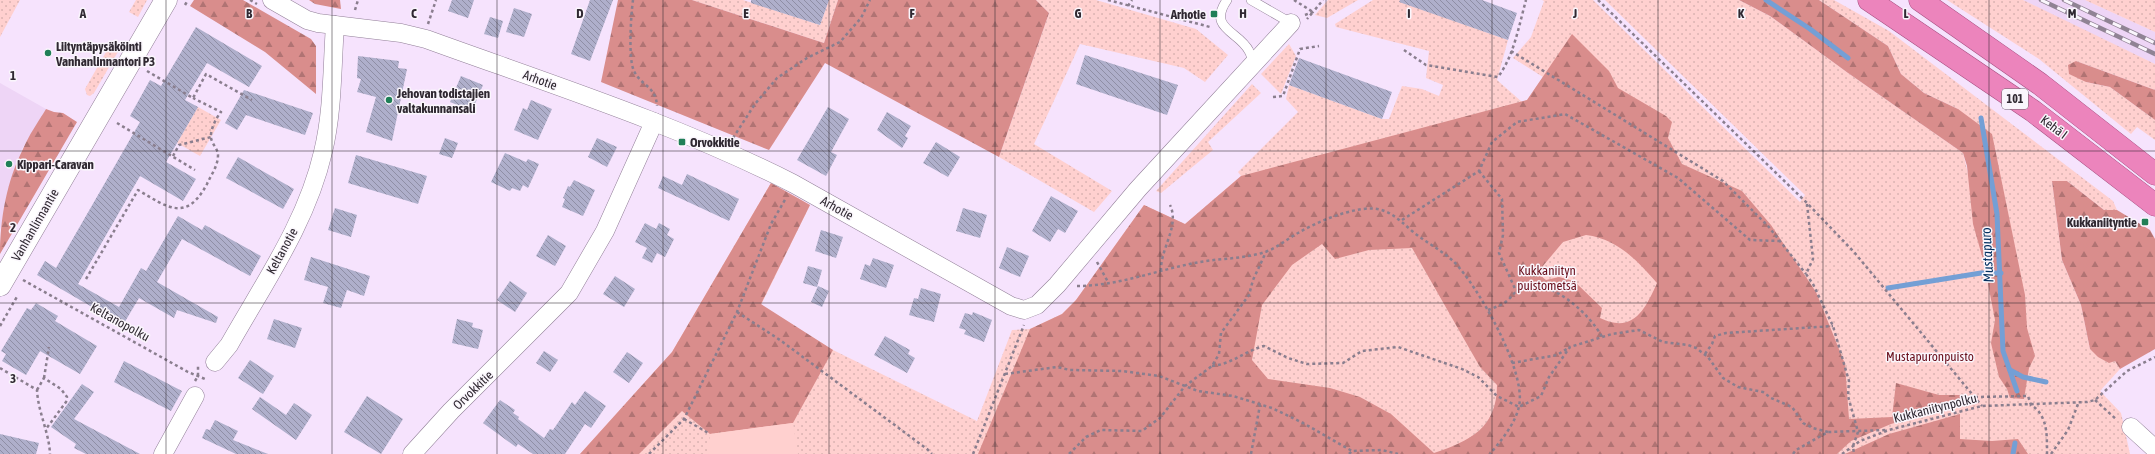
<svg xmlns="http://www.w3.org/2000/svg" width="2155" height="454" viewBox="0 0 2155 454" font-family="'Asap Condensed',sans-serif">
<style>
.built{fill:#eed5f6}
.green{fill:url(#green-dots)}
.forest{fill:url(#forest-firs);fill-rule:evenodd}
.pitch{fill:#ffd0cf}
.lines{fill:none;stroke-linecap:round;stroke-linejoin:round}
.stream{stroke:#749fd5;stroke-width:5}
.building{fill:url(#building-back-hatch)}
.service-casing{stroke:#917f97;stroke-width:10}
.minor-casing{stroke:#917f97;stroke-width:19}
.secondary-casing{stroke:#917f97;stroke-width:23}
.trunk-casing{stroke:#a75081;stroke-width:23}
.path{stroke:#8a7e8e;stroke-width:2.5;stroke-dasharray:3 3;stroke-linecap:butt}
.service{stroke:#fff;stroke-width:9}
.minor{stroke:#fff;stroke-width:18}
.secondary{stroke:#fff;stroke-width:22}
.trunk{stroke:#ec84bc;stroke-width:22}
.rail-casing{stroke:#908394;stroke-width:4.5}
.rail{stroke:#faf6fc;stroke-width:3;stroke-dasharray:9;stroke-linecap:butt}
.grid{fill:none;stroke:#2f2831;stroke-width:1;stroke-opacity:0.55}
.poi-dot{fill:#1f7f57;stroke:#faf6fc;stroke-width:1.5}
.labels{text-anchor:middle;dominant-baseline:central;stroke-width:3;stroke-linejoin:round;paint-order:stroke}
.shield{fill:#faf6fc;stroke:#6c666e;stroke-width:1}
.shield-label{font-size:12px;font-weight:bold;fill:#2f2831}
.poi-label{font-size:13px;font-weight:bold;fill:#2f2831;stroke:#faf6fc;text-anchor:start}
.street-label{font-size:13px;fill:#2f2831;stroke:#faf6fc}
.park-label{font-size:13px;fill:#690e1b;stroke:#faf6fc}
.water-label{font-size:14px;font-style:italic;fill:#033161;stroke:#faf6fc}
.grid-label{font-size:13px;text-anchor:middle;font-weight:bold;fill:#2f2831;stroke:#faf6fc;stroke-width:3;stroke-linejoin:round;paint-order:stroke}
</style>
<defs>
<pattern id="green-dots" width="8" height="8" patternUnits="userSpaceOnUse"><rect width="8" height="8" fill="#ffd0cf"/><path d="M2 2h.1M6 6h.1" fill="none" stroke="#dbb3b2" stroke-width="1.8" stroke-linecap="round"/></pattern>
<pattern id="forest-firs" width="22" height="20" patternUnits="userSpaceOnUse"><rect width="22" height="20" fill="#d98d8c"/><path d="M5 1l3.5 6h-7zM16 11l3.5 6h-7z" fill="#b07373"/></pattern>
<pattern id="building-back-hatch" width="6" height="6" patternUnits="userSpaceOnUse"><rect width="6" height="6" fill="#afafcb"/><path d="M-1 5l2 2M0 0l6 6M5-1l2 2" fill="none" stroke="#8f8ea5"/></pattern>
</defs>
<rect width="100%" height="100%" fill="#f6e3fd"/>
<g class="built">
<polygon points="2023,0 2085,0 2155,32 2155,64 2098,38"/>
<polygon points="0,83 46,109 22,149 12,178 0,231"/>
</g>
<g class="green">
<polygon points="0,0 20,0 0,37"/>
<polygon points="136,0 147,0 138,17 129,12"/>
<polygon points="692,0 743,0 820,25 829,0 838,0 824,43"/>
<polygon points="1036,0 1096,0 1196,29 1228,55 1205,82 1184,68 1080,44 1034,144 1112,191 1094,212 999,157 1049,13"/>
<polygon points="1328,0 1358,0 1327,18 1315,15"/>
<polygon points="1373,0 1417,0 1415,7 1508,40 1497,80 1522,102 1527,100 1543,77 1513,58 1531,37 1544,1 1542,0 1593,0 1800,202 1805,195 1605,0 1739,0 1770,16 1848,73 1963,153 1994,280 1958,109 1924,93 1901,74 1888,46 1819,0 1834,0 1889,31 2113,201 2117,210 2104,210 2067,181 2052,181 2062,260 2081,305 2090,349 2115,361 2120,369 2100,391 2121,413 2130,454 580,454 672,352 771,183 810,205 761,305 833,350 977,421 1012,330 1030,329 1062,314 1076,300 1144,205 1185,224 1241,176 1238,172 1298,112 1286,99 1289,85 1382,119 1389,119 1402,86 1422,89 1439,96 1443,85 1426,78 1429,51 1336,27 1335,24"/>
<polygon points="1947,0 2023,0 2155,64 2155,90 2076,61 2086,82 2110,87 2155,120 2155,140 2137,127 2131,134 2039,59"/>
<polygon points="2085,0 2155,0 2155,32"/>
<polygon points="1289,44 1296,56 1281,94 1261,74"/>
<polygon points="110,45 119,50 94,93 90,96 87,95 85,89"/>
<polygon points="1252,84 1261,93 1208,142 1213,150 1161,193 1156,191"/>
<polygon points="198,107 221,120 200,156 177,143"/>
</g>
<g class="forest">
<polygon points="194,0 243,0 311,39 316,46 316,94 265,52 190,6"/>
<polygon points="309,0 340,0 341,9 315,4"/>
<polygon points="618,0 692,0 824,43 838,0 1036,0 1049,13 999,157 825,63 769,150 601,82"/>
<polygon points="1739,0 1819,0 1888,46 1901,74 1924,93 1958,109 1992,134 2025,295 2027,328 2035,356 2029,368 2024,399 2010,398 2007,389 1999,377 1991,343 1995,320 1984,263 1973,224 1967,166 1963,153 1848,73 1770,16"/>
<path d="M1572 34 1609 71 1618 88 1666 116 1672 122 1668 138 1682 164 1742 191 1771 225 1816 292 1845 364 1849 419 1892 417 1896 383 1939 395H1960V403L1891 424 1851 441 1837 454H978L1030 329 1062 314 1076 300 1144 205 1185 224 1241 176 1527 100ZM1586 235C1617 239 1637 260 1657 283 1645 310 1633 334 1600 318L1602 308 1574 281 1559 277 1546 280 1537 273 1563 242ZM1322 244 1335 259 1369 250 1412 248 1480 367 1497 385C1497 428 1470 441 1434 453L1391 414 1360 397 1330 388 1268 379 1252 360 1262 305 1292 265Z"/>
<polygon points="2076,61 2155,90 2155,120 2110,87 2086,82 2069,74 2068,65"/>
<path d="M46 109 54 112 63 113 77 122 0 254C0 219 7 180 23 149 29 135 38 122 46 109Z"/>
<polygon points="2052,181 2067,181 2104,210 2117,210 2150,230 2155,239 2155,349 2120,369 2115,361 2109,363 2098,357 2090,349 2081,305 2062,260"/>
<polygon points="771,183 810,205 761,304 833,350 793,423 710,434 682,411 639,454 580,454 672,352"/>
<polygon points="1960,414 1960,439 1992,441 2018,439 2028,454 1845,454 1889,434"/>
</g>
<polygon class="pitch" points="793,423 798,454 708,454 710,434"/>
<g class="lines">
<g class="stream">
<polyline points="1766,0 1810,29 1848,58"/>
<polyline points="1981,118 1997,214 2003,351 2017,391"/>
<polyline points="1888,288 1981,273 2001,273"/>
<polyline points="2010,370 2023,377 2046,382"/>
<polyline points="2013,454 2015,443"/>
</g>
</g>
<g class="building">
<polygon points="452,0 474,0 468,18 448,11"/>
<polygon points="590,0 613,0 590,61 571,54"/>
<polygon points="751,0 829,0 820,25 751,3"/>
<polygon points="1400,0 1482,0 1517,13 1508,40 1399,2"/>
<polygon points="514,8 532,14 524,37 506,32"/>
<polygon points="490,17 503,21 498,38 484,34"/>
<polygon points="196,27 262,66 249,87 207,63 185,100 198,107 166,162 196,179 183,201 140,176 78,284 119,307 141,268 146,271 178,216 202,230 205,225 261,256 250,276 182,239 157,282 218,317 216,323 177,310 174,318 139,298 123,325 37,275 45,261 56,268 140,122 130,116 150,80 161,86"/>
<polygon points="1085,55 1178,85 1167,115 1076,84"/>
<polygon points="358,56 399,61 398,68 407,69 392,141 366,132 376,97 357,92 361,79 357,78"/>
<polygon points="1299,58 1392,92 1382,119 1289,85"/>
<polygon points="461,76 483,85 472,111 450,102"/>
<polygon points="244,90 313,113 305,135 246,115 237,130 225,123"/>
<polygon points="531,100 552,109 538,140 514,130 523,108 527,110"/>
<polygon points="828,107 849,119 831,152 837,155 826,176 797,160"/>
<polygon points="887,112 911,126 905,136 908,138 902,148 877,130"/>
<polygon points="445,138 458,143 452,158 439,154"/>
<polygon points="597,138 617,147 607,167 588,157"/>
<polygon points="936,142 960,157 948,177 923,163"/>
<polygon points="505,153 526,162 528,159 539,164 528,188 523,185 520,191 512,188 510,191 491,182"/>
<polygon points="356,155 427,176 418,204 348,183"/>
<polygon points="238,157 294,189 283,209 226,178"/>
<polygon points="687,174 739,199 729,221 658,188 663,176 682,185"/>
<polygon points="574,180 595,190 583,216 562,207 565,199 563,198 568,186 570,187"/>
<polygon points="1051,196 1078,211 1065,233 1058,229 1050,242 1032,231"/>
<polygon points="335,208 357,215 351,237 328,230"/>
<polygon points="963,208 987,215 980,238 956,231"/>
<polygon points="645,223 656,229 659,223 670,229 667,235 674,239 665,257 657,253 652,263 642,258 647,248 635,242"/>
<polygon points="821,230 843,237 836,258 815,251"/>
<polygon points="548,235 566,246 555,266 536,256"/>
<polygon points="1007,247 1029,256 1020,277 999,268"/>
<polygon points="311,257 370,276 364,296 347,290 341,308 323,303 328,287 304,280"/>
<polygon points="873,258 894,265 886,288 860,279 865,264 870,266"/>
<polygon points="808,266 822,270 817,287 803,283"/>
<polygon points="615,276 635,289 624,307 603,294"/>
<polygon points="510,281 527,293 515,312 497,300"/>
<polygon points="818,286 829,291 822,307 811,302"/>
<polygon points="921,288 941,294 934,322 909,315 914,298 918,299"/>
<polygon points="36,303 58,316 55,321 97,346 80,374 40,351 26,375 2,361 6,354 1,351 27,308 31,310"/>
<polygon points="973,312 992,320 984,342 964,334 966,330 959,328 965,313 972,315"/>
<polygon points="274,319 302,328 295,348 267,339"/>
<polygon points="457,319 473,323 472,327 483,330 478,349 452,343"/>
<polygon points="885,336 910,350 908,354 915,358 907,373 874,355"/>
<polygon points="544,351 558,360 550,372 536,363"/>
<polygon points="627,352 643,363 629,383 613,372"/>
<polygon points="250,360 274,376 263,394 238,378"/>
<polygon points="124,361 182,391 171,411 114,382"/>
<polygon points="82,384 94,392 74,419 140,454 86,454 74,448 76,444 51,427"/>
<polygon points="585,391 606,406 591,428 585,424 565,454 533,454 518,444 516,447 483,423 500,400 515,410 513,413 519,417 518,419 544,438 550,429 553,430 572,402 575,405"/>
<polygon points="367,396 403,419 381,454 344,432"/>
<polygon points="260,397 286,415 294,403 312,415 296,440 252,409"/>
<polygon points="215,420 238,431 233,440 268,454 236,454 202,438 206,429 210,430"/>
<polygon points="0,434 39,443 36,454 0,454"/>
</g>
<g class="lines">
<defs>
<g id="service">
<path d="M1227 0C1207 29 1239 31 1249 51 1251 54 1252 59 1253 63"/>
<polyline points="1251,0 1291,23"/>
</g>
<g id="minor">
<path d="M272 0 307 20 318 23 401 33 426 39C550 84 676 124 794 184L1011 306 1024 310 1037 305 1057 285 1138 189 1291 23"/>
<path d="M215 362 229 345C264 283 307 222 323 152 333 111 332 67 335 25"/>
<polyline points="2131,427 2155,449"/>
<polyline points="163,454 195,396"/>
<polyline points="412,454 451,411 569,293 605,231 654,122"/>
</g>
<polyline id="secondary" points="0,285 166,0"/>
<g id="trunk">
<polyline points="1869,0 2033,111 2155,205"/>
<polyline points="1920,0 2040,84 2155,174"/>
</g>
</defs>
<use href="#service" class="service-casing"/>
<use href="#minor" class="minor-casing"/>
<use href="#secondary" class="secondary-casing"/>
<use href="#trunk" class="trunk-casing"/>
<g class="path">
<polyline points="250,0 257,4"/>
<path d="M633 0C631 14 628 59 634 71 641 86 656 86 657 106"/>
<polyline points="1108,0 1210,27"/>
<polyline points="1294,0 1313,12 1307,19"/>
<polyline points="1598,0 1807,203 1854,252 1982,406"/>
<polyline points="185,5 188,0"/>
<polyline points="1128,6 1132,0"/>
<polyline points="355,10 358,0"/>
<polyline points="1305,15 1313,12 1323,0"/>
<polyline points="428,24 436,0"/>
<path d="M1404 50 1426 65 1498 77C1514 56 1519 25 1526 0"/>
<polyline points="1511,51 1723,181 1768,226 1806,274"/>
<polyline points="147,71 193,98 206,74 252,100"/>
<polyline points="1273,97 1283,96 1300,49 1319,46"/>
<polyline points="117,123 195,170"/>
<polyline points="733,138 755,104 777,78 807,58 840,42 861,18 870,0"/>
<polyline points="173,156 179,145 211,137"/>
<polyline points="1479,171 1502,199 1503,235 1499,253 1516,291"/>
<polyline points="1807,204 1813,259 1806,274 1813,284 1833,326 1849,381 1848,396 1858,432 1853,446 1854,454"/>
<polyline points="1402,220 1479,171 1492,142 1517,122 1565,114 1678,178 1750,240 1779,241"/>
<polyline points="1097,262 1108,282"/>
<path d="M1161 271C1160 249 1180 226 1170 205"/>
<path d="M86 279 138 190C167 207 186 223 207 184 211 175 218 166 218 155 218 149 212 144 211 138 210 130 216 118 221 112L193 98"/>
<polyline points="23,280 188,372 205,379"/>
<path d="M1077 286C1119 286 1160 269 1200 262 1222 258 1244 259 1265 252 1277 248 1287 239 1298 233 1317 222 1341 212 1363 209 1386 206 1396 217 1412 231 1425 242 1440 249 1453 261 1477 284 1527 372 1519 406 1516 423 1500 442 1490 454"/>
<path d="M1488 310C1496 307 1505 304 1510 298 1514 294 1516 290 1521 288 1548 275 1591 315 1602 337"/>
<polyline points="737,312 780,340 927,449 932,454"/>
<polyline points="0,326 18,295"/>
<polyline points="1705,354 1712,344 1715,336 1726,333 1833,326"/>
<polyline points="1512,363 1557,355 1570,347"/>
<path d="M1212 366C1232 364 1245 351 1264 346L1288 358 1307 364 1343 363 1362 351 1398 347 1462 369 1478 377 1497 396 1519 407 1541 396 1549 377 1570 347 1612 334 1639 330 1663 342 1688 345 1696 348 1708 357 1723 378 1738 387 1763 392 1771 398 1792 407 1803 423 1813 428 1828 432"/>
<path d="M0 368 37 390C38 412 49 432 50 454"/>
<polyline points="1005,374 1057,367 1070,370 1122,371 1159,376 1198,391 1233,396 1272,408 1303,423 1352,451"/>
<polyline points="44,378 49,347"/>
<polyline points="195,381 198,376 198,366"/>
<polyline points="37,390 44,378 61,389 67,397 66,402 46,429"/>
<path d="M1975 397 2028 396 2031 405C2048 415 2047 436 2047 454"/>
<polyline points="2095,400 2117,420"/>
<polyline points="684,419 710,434"/>
<polyline points="649,454 684,419 737,312 771,224 786,198"/>
<polyline points="973,454 1024,325"/>
<polyline points="1069,454 1086,437 1101,430 1142,431 1160,418 1185,386 1212,366 1219,354 1221,333 1249,295 1253,280 1266,252"/>
<polyline points="1251,454 1260,405"/>
<polyline points="1349,454 1352,451 1382,450 1398,454"/>
<polyline points="1793,454 1796,450 1828,432 1886,430"/>
<polyline points="1842,454 1860,441 1889,430 1982,406 2087,402 2095,400 2127,371 2155,357"/>
<polyline points="2051,454 2068,430 2078,404"/>
</g>
<use href="#service" class="service"/>
<use href="#minor" class="minor"/>
<use href="#secondary" class="secondary"/>
<use href="#trunk" class="trunk"/>
<defs>
<g id="rail">
<polyline points="2041,0 2155,54"/>
<polyline points="2064,0 2155,43"/>
</g>
</defs>
<use href="#rail" class="rail-casing"/>
<use href="#rail" class="rail"/>
</g>
<path class="grid" d="M166 0V454M332 0V454M497 0V454M663 0V454M829 0V454M995 0V454M1160 0V454M1326 0V454M1492 0V454M1658 0V454M1823 0V454M1989 0V454M0 151H2155M0 303H2155"/>
<g class="poi-dot">
<rect x="1210" y="10" width="8" height="8" rx="2"/>
<circle cx="48" cy="53" r="4"/>
<circle cx="389" cy="100" r="4"/>
<rect x="678" y="138" width="8" height="8" rx="2"/>
<circle cx="9" cy="164" r="4"/>
<rect x="2141" y="218" width="8" height="8" rx="2"/>
</g>
<g class="labels">
<rect class="shield" x="2002" y="89" width="26" height="20" rx="3"/>
<g class="shield-label">
<text x="2015" y="99">101</text>
</g>
<g class="poi-label">
<text x="1206" y="14" text-anchor="end">Arhotie</text>
<text x="56" y="46">Liityntäpysäköinti<tspan x="56" dy="15">Vanhanlinnantori P3</tspan></text>
<text x="397" y="93">Jehovan todistajien<tspan x="397" dy="15">valtakunnansali</tspan></text>
<text x="690" y="142">Orvokkitie</text>
<text x="17" y="164">Kippari-Caravan</text>
<text x="2137" y="222" text-anchor="end">Kukkaniityntie</text>
</g>
<g class="street-label">
<text transform="translate(540 80) rotate(20)">Arhotie</text>
<text transform="translate(2054 127) rotate(37)">Kehä I</text>
<text transform="translate(837 208) rotate(29)">Arhotie</text>
<text transform="translate(35 225) rotate(-60)">Vanhanlinnantie</text>
<text transform="translate(282 251) rotate(-61)">Keltanotie</text>
<text transform="translate(120 322) rotate(29)">Keltanopolku</text>
<text transform="translate(473 390) rotate(-44)">Orvokkitie</text>
<text transform="translate(1935 408) rotate(-14)">Kukkaniitynpolku</text>
</g>
<g class="park-label">
<text x="1547" y="270">Kukkaniityn<tspan x="1547" dy="15">puistometsä</tspan></text>
<text x="1930" y="356">Mustapuronpuisto</text>
</g>
<g class="water-label">
<text transform="translate(1987 255) rotate(-93)">Mustapuro</text>
</g>
</g>
<g class="grid-label">
<text x="83" y="18">A</text>
<text x="249" y="18">B</text>
<text x="414" y="18">C</text>
<text x="580" y="18">D</text>
<text x="746" y="18">E</text>
<text x="912" y="18">F</text>
<text x="1078" y="18">G</text>
<text x="1243" y="18">H</text>
<text x="1409" y="18">I</text>
<text x="1575" y="18">J</text>
<text x="1741" y="18">K</text>
<text x="1906" y="18">L</text>
<text x="2072" y="18">M</text>
<text x="13" y="80">1</text>
<text x="13" y="232">2</text>
<text x="13" y="383">3</text>
</g>
</svg>
